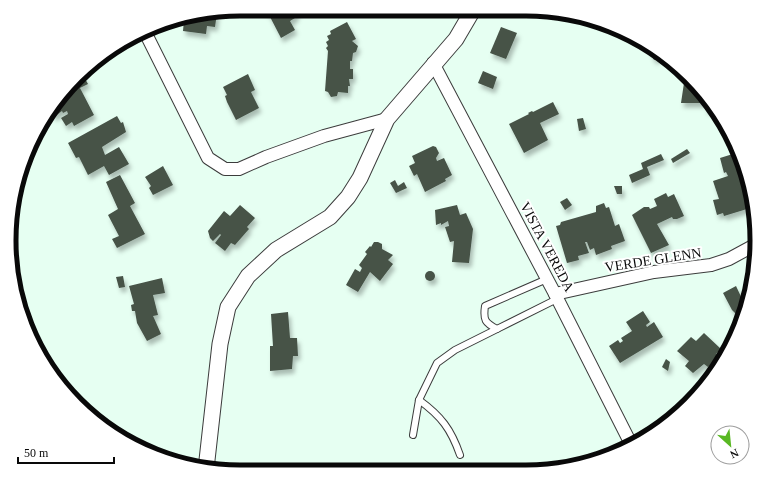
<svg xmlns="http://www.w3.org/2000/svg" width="766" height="481" viewBox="0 0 766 481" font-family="Georgia,serif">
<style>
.building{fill:#465247;filter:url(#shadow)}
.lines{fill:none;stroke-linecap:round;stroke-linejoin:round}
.service-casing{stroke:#3c3c3c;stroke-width:8}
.minor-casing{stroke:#3c3c3c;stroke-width:14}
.tertiary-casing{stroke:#3c3c3c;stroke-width:17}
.service{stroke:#fff;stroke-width:6}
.minor{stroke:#fff;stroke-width:12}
.tertiary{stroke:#fff;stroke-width:15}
.labels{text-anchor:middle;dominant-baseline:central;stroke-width:4;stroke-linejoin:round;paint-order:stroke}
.street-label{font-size:14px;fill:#090909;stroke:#fff}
.rim{fill:none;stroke:#090909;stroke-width:5}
</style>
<defs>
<filter id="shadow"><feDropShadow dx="2.5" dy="4.5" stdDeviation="2" flood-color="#0004"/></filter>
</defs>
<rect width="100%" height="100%" fill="#e6fff2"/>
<g class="building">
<polygon points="260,9 298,9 295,18 290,21 295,30 281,38 268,13"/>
<polygon points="217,13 215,27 207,26 206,34 183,31 184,20 190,21 191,17"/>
<polygon points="347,22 356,39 352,41 358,46 356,52 353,53 352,61 350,61 350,69 353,69 353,79 349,79 350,86 348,86 348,93 338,92 337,96 331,97 328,92 325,91 328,51 326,48 328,46 326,42 329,40 327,36 331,34 330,31"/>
<polygon points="501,27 517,33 506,59 490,53"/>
<polygon points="647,46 666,57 663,58 662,56 654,60"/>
<polygon points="483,71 497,77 493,89 478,83"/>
<polygon points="248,74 255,90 251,92 259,108 236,120 227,102 225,96 227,95 223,87"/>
<polygon points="83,75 88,84 80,88 94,115 74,126 72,122 66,126 61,118 68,114 67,111 63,113 62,111 54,117 51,111 57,99"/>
<polygon points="684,83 689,83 713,110 705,110 706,103 681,103"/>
<polygon points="553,102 559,114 540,123 548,140 524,153 509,124 529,114 528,113 532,111 533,112"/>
<polygon points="117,116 121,123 123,122 126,132 102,147 105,155 119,147 129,164 109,175 104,166 88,175 79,157 76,158 68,143"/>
<polygon points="583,118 586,129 579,131 577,119"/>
<polygon points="433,146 436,147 439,153 436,158 437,161 444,158 452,175 445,179 446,181 425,192 417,174 414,176 409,166 415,163 412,156"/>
<polygon points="687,149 690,153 673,163 671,159"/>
<polygon points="736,153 749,199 745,200 747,209 724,216 723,213 717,215 713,200 719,199 713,181 728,176 726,172 724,173 720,158"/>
<polygon points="661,154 664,160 647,167 650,175 632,183 629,175 643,169 641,163"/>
<polygon points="163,166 173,185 153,195 149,188 151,186 145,177"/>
<polygon points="120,175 135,203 130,206 145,234 117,248 112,239 119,236 108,215 118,209 106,182"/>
<polygon points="395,180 398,186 404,182 407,188 396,193 390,183"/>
<polygon points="614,186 622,186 622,194 617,194"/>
<polygon points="666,193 668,197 674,194 684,216 677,219 673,219 672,217 657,224 669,245 651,253 632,215 644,207 649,207 650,209 657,206 654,199"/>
<polygon points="567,198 572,205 565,210 560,202"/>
<polygon points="604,203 606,208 609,207 615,226 619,224 625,241 611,246 612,249 596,255 594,248 590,250 587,242 585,242 589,253 578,256 579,260 567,263 556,226 560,225 561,222 596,212 596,206"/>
<polygon points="240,205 255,218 247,227 249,229 235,245 231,243 225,251 215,243 221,235 220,234 213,241 210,238 208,231 224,211 230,216"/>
<polygon points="457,205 460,215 466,213 473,229 469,263 452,262 454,241 450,242 445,227 449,226 448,221 441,225 441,223 436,225 435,210"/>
<polygon points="374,242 378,242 382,244 382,249 393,255 388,260 393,264 380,281 370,272 358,292 346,285 355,269 360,272 362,268 359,265 367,254 365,252 370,246 371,247"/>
<circle cx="430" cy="276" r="5"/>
<polygon points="123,276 125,287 119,288 116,277"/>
<polygon points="162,278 165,293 153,295 158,315 153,316 154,318 161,334 147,341 137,323 135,311 132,311 131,305 134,304 129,286"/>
<polygon points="736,286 744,303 749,301 740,318 732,310 723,293"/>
<polygon points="643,311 650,322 646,325 647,327 654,322 663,337 620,363 609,346 618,340 620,343 623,341 621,338 632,331 626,322"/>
<polygon points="288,312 290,338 297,338 298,356 293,356 292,369 270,371 270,346 273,346 271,314"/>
<polygon points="704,333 721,349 716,354 719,356 708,367 704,364 693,373 685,366 689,361 677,351 691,337 696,341"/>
<polygon points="666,359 670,362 668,371 662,367"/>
</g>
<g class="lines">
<defs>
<g id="service">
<path d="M547 279 485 306C483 320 485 323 497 329L557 299"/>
<path d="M419 400C441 416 451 429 460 455"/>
<polyline points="413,435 419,400 437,363 455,350 497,329"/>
</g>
<g id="minor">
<polyline points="145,32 208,158 225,169 239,169 266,157 324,136 387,119"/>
<polyline points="433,63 555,294 632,446"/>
<polyline points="555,294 654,272 711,265 729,259 753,246"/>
</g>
<polyline id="tertiary" points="206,469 220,344 228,307 248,276 276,250 330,217 348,197 360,178 387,119 456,39 473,10"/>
</defs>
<use href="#service" class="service-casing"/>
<use href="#minor" class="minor-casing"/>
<use href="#tertiary" class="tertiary-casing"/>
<use href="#service" class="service"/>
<use href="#minor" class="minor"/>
<use href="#tertiary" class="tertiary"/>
</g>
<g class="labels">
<g class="street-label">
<text transform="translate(547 247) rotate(62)">VISTA VEREDA</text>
<text transform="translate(653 260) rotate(-9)">VERDE GLENN</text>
</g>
</g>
<path d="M0 0H766V481H0ZM240 16H526A224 224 0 0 1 750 240V241A224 224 0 0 1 526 465H240A224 224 0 0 1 16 241V240A224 224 0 0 1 240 16Z" fill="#fff" fill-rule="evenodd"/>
<path class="rim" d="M240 16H526A224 224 0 0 1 750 240V241A224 224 0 0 1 526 465H240A224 224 0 0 1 16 241V240A224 224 0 0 1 240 16Z"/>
<g transform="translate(730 445) rotate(153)"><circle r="19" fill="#ffffff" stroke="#9d9d9d"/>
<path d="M0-3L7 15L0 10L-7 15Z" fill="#59b823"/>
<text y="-6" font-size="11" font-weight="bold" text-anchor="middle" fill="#090909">N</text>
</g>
<path d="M18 457v6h96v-6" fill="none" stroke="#090909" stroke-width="2"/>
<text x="24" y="457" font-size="12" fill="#090909" stroke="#ffffff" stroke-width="3" paint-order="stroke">50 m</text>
</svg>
